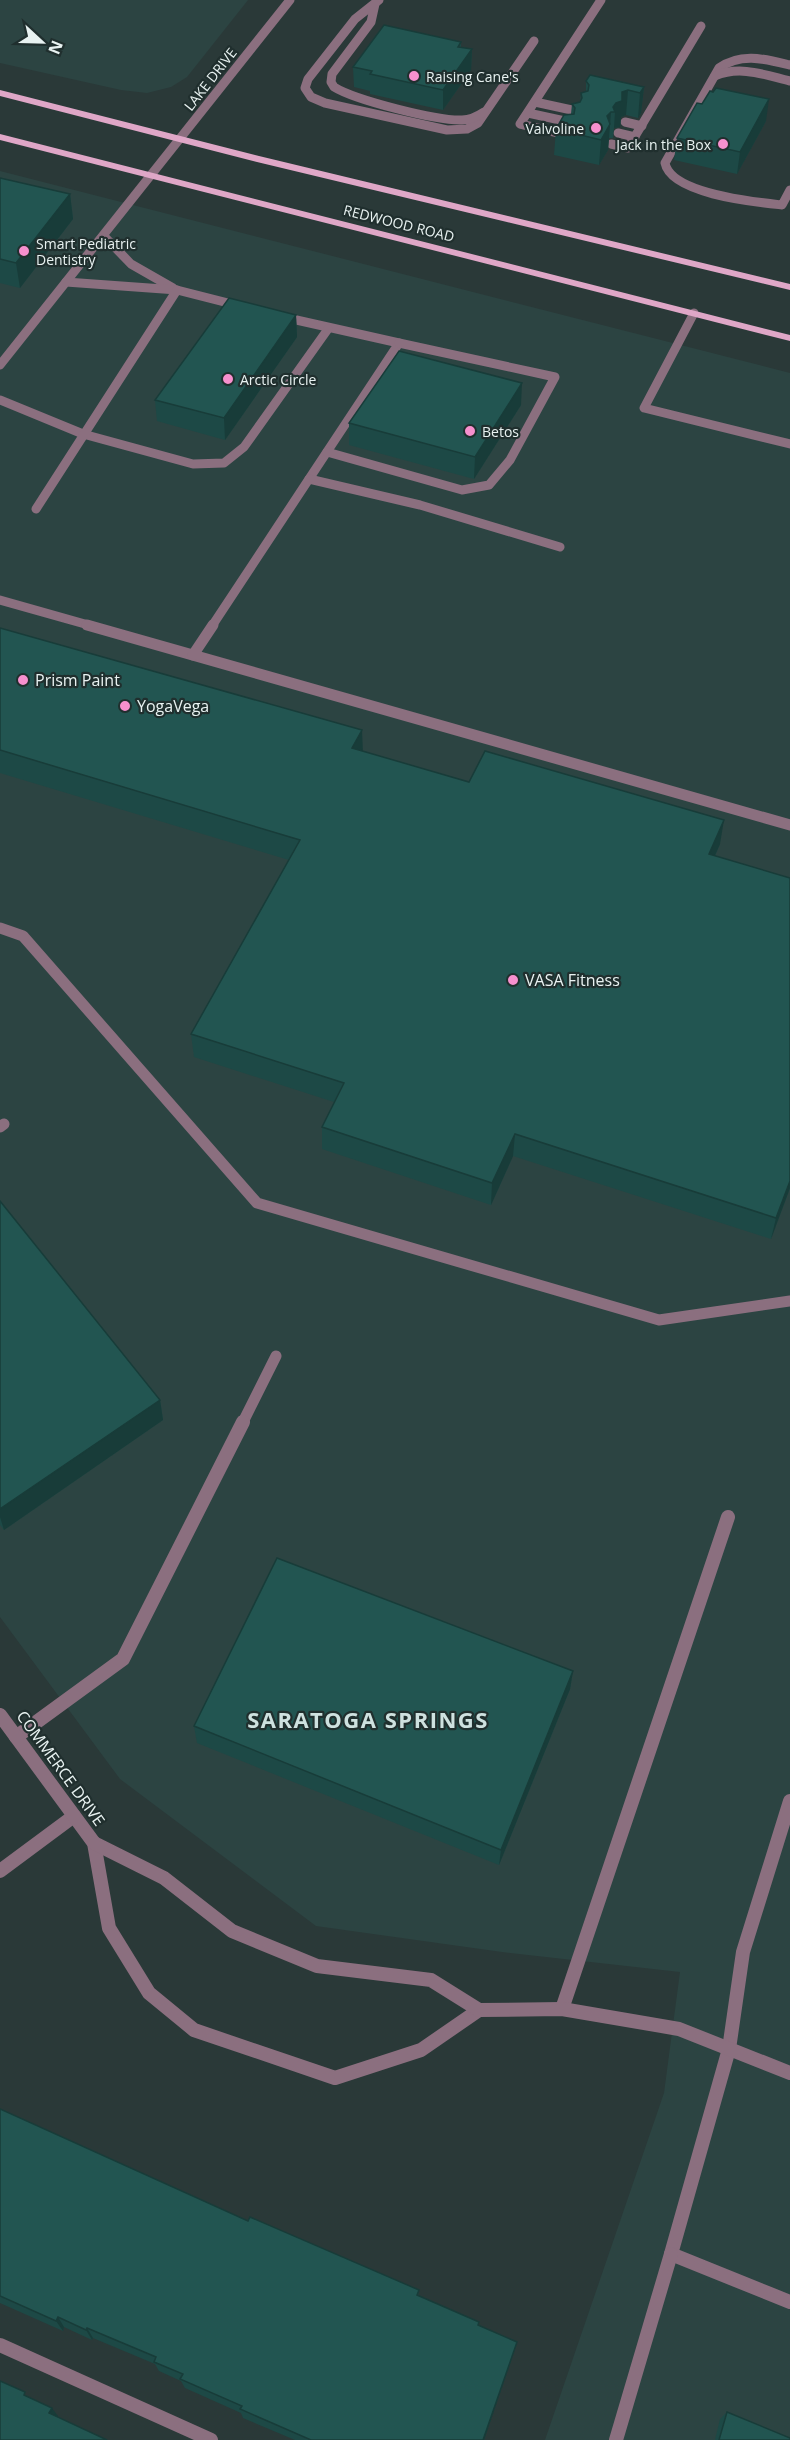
<svg xmlns="http://www.w3.org/2000/svg" width="790" height="2440" viewBox="0 0 790 2440" font-family="'Open Sans',sans-serif">
<style>
.built{fill:#2c4442}
.lines{fill:none;stroke-linecap:round;stroke-linejoin:round}
.lane-far2{stroke:#8b6f7f;stroke-width:9}
.lane-far1{stroke:#8b6f7f;stroke-width:11}
.lane{stroke:#8b6f7f;stroke-width:14}
.street-far1{stroke:#8b6f7f;stroke-width:9}
.street{stroke:#8b6f7f;stroke-width:14}
.primary{fill:#dfa7c7;fill-rule:evenodd}
.wall{fill:#1d4946}
.shaded-wall{fill:#183c39}
.building{fill:#225551;stroke:#183c39;stroke-width:1.5}
.poi-dot{fill:#f790ce;stroke:#202f2e;stroke-width:2}
.labels{text-anchor:middle;dominant-baseline:central;stroke-width:4.5;stroke-linejoin:round;paint-order:stroke}
.far-poi-label{font-size:14px;fill:#e8f2f1;stroke:#202f2e;text-anchor:start}
.far-street-label{font-size:14px;fill:#e8f2f1;stroke:#202f2e}
.poi-label{font-size:16px;fill:#e8f2f1;stroke:#202f2e;text-anchor:start}
.street-label{font-size:16px;fill:#e8f2f1;stroke:#202f2e}
.district-label{font-size:22px;font-weight:bold;letter-spacing:1.5px;fill:#cee1df;stroke:#202f2e}
</style>
<rect width="100%" height="100%" fill="#2a3938"/>
<g class="built">
<polygon points="0,0 248,0 187,77 171,87 147,93 121,90 0,63"/>
<polygon points="0,171 790,373 790,2440 545,2440 664,2093 680,1972 502,1952 316,1926 120,1779 0,1617"/>
</g>
<g class="lines">
<g class="lane-far2">
<polyline points="379,0 355,19 308,79 305,88 311,97 325,103 447,130 467,129 478,123 534,41"/>
<path d="M375 4 371 22 332 74 331 82 334 87C355 100 437 121 462 120 470 120 478 116 484 112"/>
<path d="M790 65C765 59 741 52 719 68L665 163C671 194 755 202 782 205L790 190"/>
<path d="M715 76C740 65 765 75 790 81"/>
<polyline points="535,102 581,112"/>
<polyline points="528,113 574,123"/>
<polyline points="625,122 642,126"/>
<polyline points="618,133 635,137"/>
<polyline points="567,135 520,124 601,0"/>
<polyline points="611,144 628,148 701,26"/>
<polyline points="104,236 131,264 173,288"/>
<polyline points="66,282 177,290 240,306"/>
<polyline points="694,313 644,408 790,444"/>
<polyline points="283,317 399,343 309,479"/>
<polyline points="0,400 83,434 193,464 224,463 244,447 328,329"/>
<polyline points="327,452 462,490 489,485 510,460 555,377 399,343"/>
<polyline points="36,509 177,290"/>
<polyline points="0,600 92,626"/>
<polyline points="212,626 309,479 420,505 560,547"/>
</g>
<g class="lane-far1">
<polyline points="87,625 790,825"/>
<polyline points="193,655 213,625"/>
<polyline points="0,928 23,936 257,1203 659,1320 790,1301"/>
<polyline points="0,1127 4,1124"/>
<polyline points="242,1424 276,1356"/>
</g>
<g class="lane">
<polyline points="16,1737 123,1659 243,1422"/>
<polyline points="790,1801 743,1952 729,2049 671,2254 790,2302"/>
<polyline points="0,1871 74,1816"/>
<polyline points="562,2009 728,1517"/>
<polyline points="0,2345 211,2440"/>
<polyline points="616,2440 671,2254"/>
</g>
<polyline class="street-far1" points="0,365 290,0"/>
<g class="street">
<polyline points="0,1715 94,1843 109,1928 149,1993 194,2030 335,2078 421,2050 479,2010"/>
<polyline points="94,1843 164,1878 232,1931 317,1966 431,1980 479,2010 562,2009 679,2029 790,2073"/>
</g>
<g class="primary">
<polygon points="0,90 259,156 790,284 790,290 257,162 0,96"/>
<polygon points="0,134 790,335 790,341 0,140"/>
</g>
</g>
<g class="wall">
<polygon points="461,42 461,47 472,49 471,70 443,110 370,94 370,91 354,87 353,67"/>
<polygon points="586,81 644,87 641,113 638,118 626,115 621,117 620,127 614,128 613,138 609,138 608,150 599,165 554,155 556,129 571,114 572,104 580,103 581,93 586,91"/>
<polygon points="766,121 737,174 674,160 677,138"/>
<polygon points="0,178 70,194 73,219 20,288 0,283"/>
<polygon points="296,315 297,337 225,440 157,421 155,400"/>
<polygon points="521,405 474,479 349,445 349,423"/>
<polygon points="0,628 363,751 469,782 720,844 715,856 790,878 790,1188 771,1239 513,1156 491,1205 322,1149 322,1127 334,1102 194,1057 191,1034 289,860 0,773"/>
<polygon points="0,1201 160,1400 163,1420 4,1530 0,1525"/>
<polygon points="573,1671 570,1689 499,1865 197,1743 194,1726"/>
<polygon points="0,2109 248,2221 419,2290 418,2296 478,2326 514,2352 484,2440 295,2440 243,2418 241,2413 185,2388 181,2381 159,2371 155,2364 93,2338 92,2340 64,2327 63,2331 0,2303"/>
<polygon points="727,2412 790,2440 715,2440 720,2419"/>
</g>
<g class="shaded-wall">
<polygon points="472,49 471,70 443,110 443,90"/>
<polygon points="644,87 641,113 638,118 640,93"/>
<polygon points="628,90 626,115 621,117 620,127 614,128 615,112 613,107 622,92"/>
<polygon points="769,99 766,121 737,174 740,152"/>
<polygon points="611,112 608,150 599,165 601,140 607,116"/>
<polygon points="70,194 73,219 20,288 16,263"/>
<polygon points="296,315 297,337 225,440 224,418"/>
<polygon points="522,383 521,405 474,479 475,457"/>
<polygon points="362,730 363,754 352,748"/>
<polygon points="724,820 720,844 705,878 709,854"/>
<polygon points="515,1134 513,1156 491,1205 492,1183"/>
<polygon points="790,1181 790,1188 771,1239 776,1218"/>
<polygon points="160,1400 163,1420 4,1530 0,1517 0,1509"/>
<polygon points="573,1671 570,1689 499,1865 501,1850"/>
<polygon points="58,2317 64,2327 63,2331 56,2321"/>
<polygon points="87,2328 93,2338 92,2340 86,2330"/>
<polygon points="517,2342 484,2440 483,2440"/>
<polygon points="52,2408 58,2416 56,2421 49,2413"/>
</g>
<g class="building">
<polygon points="384,25 461,42 458,47 472,49 443,90 370,74 372,71 353,67"/>
<polygon points="590,75 644,87 640,93 628,90 622,92 622,101 616,103 613,107 615,112 611,112 607,116 610,124 601,140 556,129 564,115 574,114 575,108 572,104 580,102 582,98 581,93 588,91 589,85 586,81"/>
<polygon points="716,88 769,99 740,152 677,138 697,103 702,104 710,91 713,92"/>
<polygon points="0,178 70,194 16,263 0,259"/>
<polygon points="229,298 296,315 224,418 155,400"/>
<polygon points="399,351 522,383 475,457 349,423"/>
<polygon points="0,628 362,730 352,748 469,782 485,751 724,820 709,854 790,878 790,1181 776,1218 515,1134 492,1183 322,1127 344,1083 191,1034 300,840 0,750"/>
<polygon points="0,1201 160,1400 0,1509"/>
<polygon points="277,1558 573,1671 501,1850 194,1726"/>
<polygon points="0,2109 248,2221 250,2217 419,2290 417,2295 479,2322 478,2325 517,2342 483,2440 311,2440 240,2409 242,2406 180,2379 183,2374 154,2362 156,2357 87,2328 86,2330 58,2317 56,2321 0,2296"/>
<polygon points="0,2381 25,2392 24,2395 52,2408 49,2413 107,2440 0,2440"/>
<polygon points="727,2412 790,2438 790,2440 719,2440"/>
</g>
<g class="poi-dot">
<circle cx="414" cy="76" r="6"/>
<circle cx="596" cy="128" r="6"/>
<circle cx="723" cy="144" r="6"/>
<circle cx="24" cy="251" r="6"/>
<circle cx="228" cy="379" r="6"/>
<circle cx="470" cy="431" r="6"/>
<circle cx="23" cy="680" r="6"/>
<circle cx="125" cy="706" r="6"/>
<circle cx="513" cy="980" r="6"/>
</g>
<g class="labels">
<g class="far-poi-label">
<text x="426" y="76">Raising Cane's</text>
<text x="584" y="128" text-anchor="end">Valvoline</text>
<text x="711" y="144" text-anchor="end">Jack in the Box</text>
<text x="36" y="243">Smart Pediatric<tspan x="36" dy="16">Dentistry</tspan></text>
<text x="240" y="379">Arctic Circle</text>
<text x="482" y="431">Betos</text>
</g>
<g class="far-street-label">
<text transform="translate(210 79) rotate(-52)">LAKE DRIVE</text>
<text transform="translate(399 223) rotate(14)">REDWOOD ROAD</text>
</g>
<g class="poi-label">
<text x="35" y="680">Prism Paint</text>
<text x="137" y="706">YogaVega</text>
<text x="525" y="980">VASA Fitness</text>
</g>
<g class="street-label">
<text transform="translate(61 1768) rotate(54)">COMMERCE DRIVE</text>
</g>
<g class="district-label">
<text x="368" y="1719">SARATOGA SPRINGS</text>
</g>
</g>
<g transform="translate(42 42) rotate(112)" stroke="#202f2e" stroke-width="4.5" paint-order="stroke">
<path d="M0-4.5L10 22L0 15L-10 22Z" fill="#e8f2f1"/>
<text y="-9" font-size="16" font-weight="bold" text-anchor="middle" fill="#e8f2f1">N</text>
</g>
</svg>
